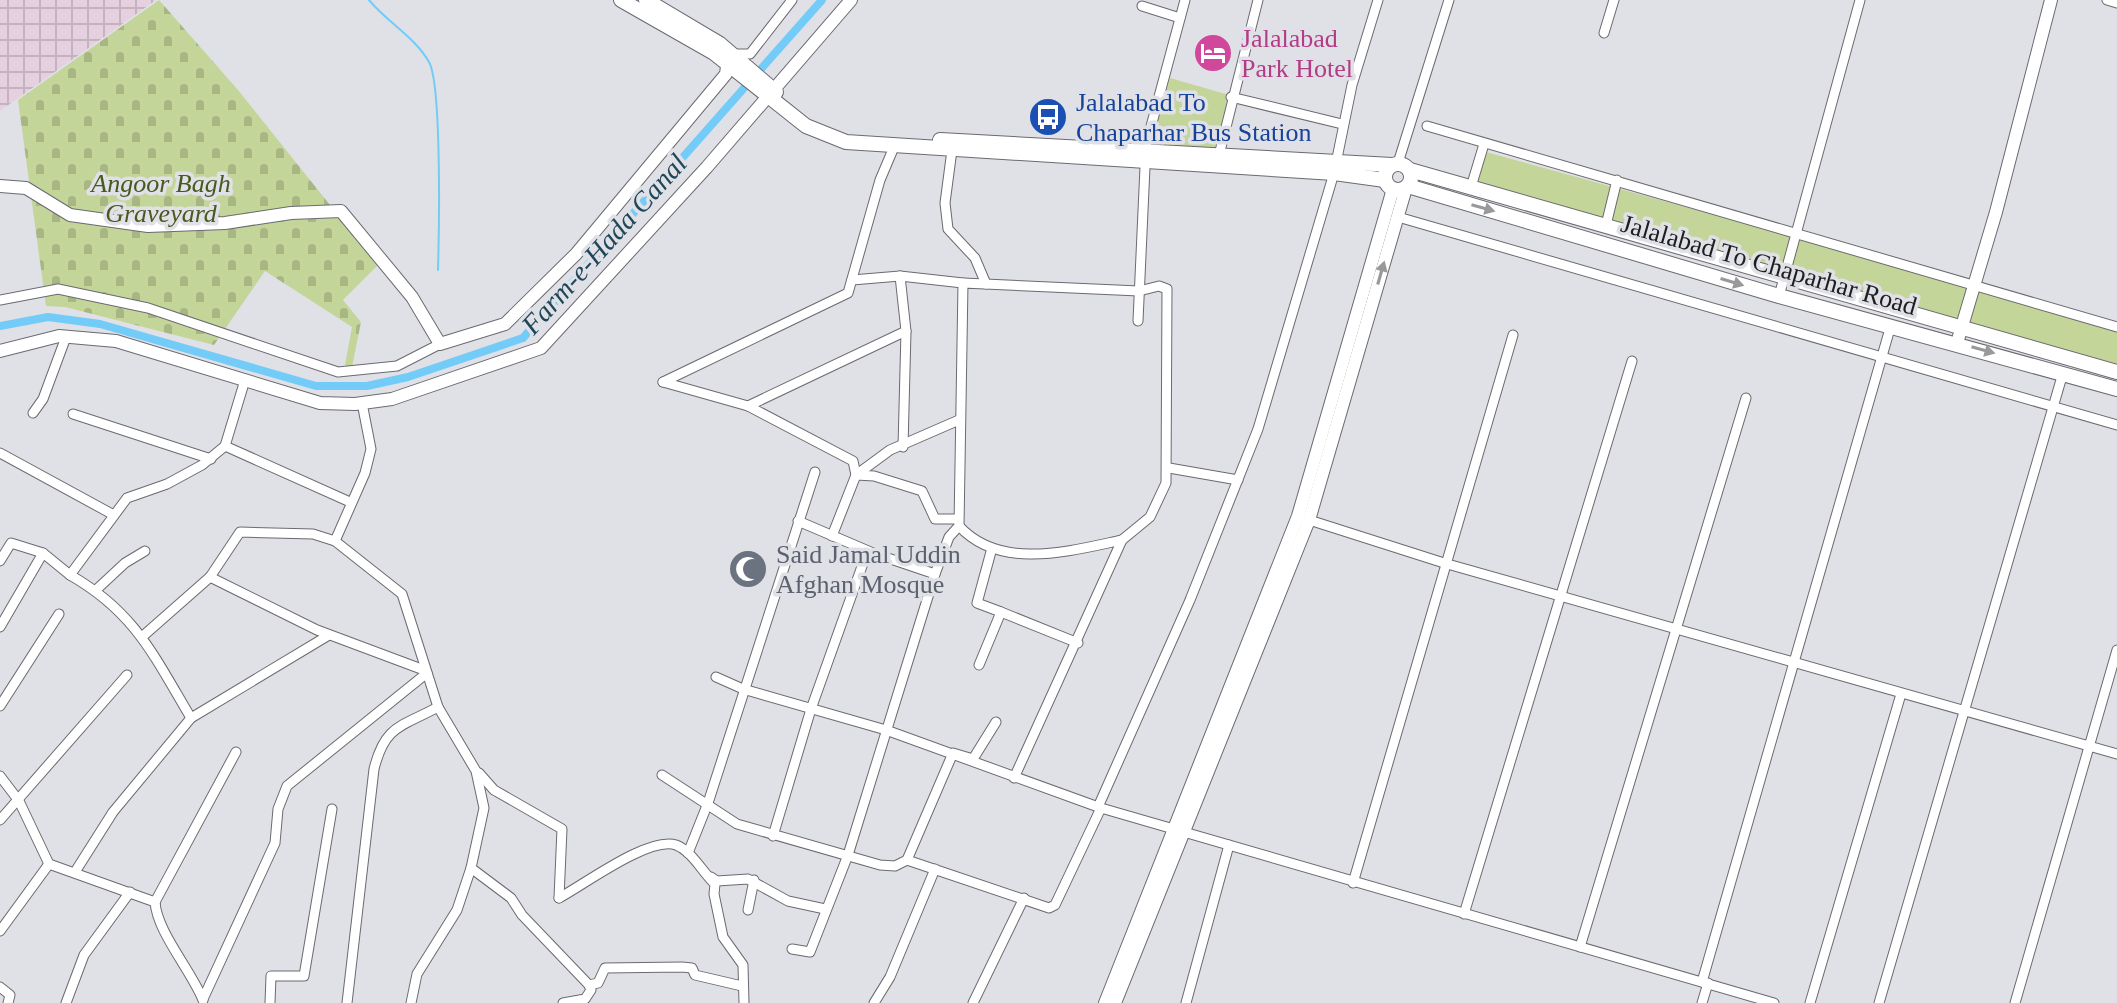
<svg xmlns="http://www.w3.org/2000/svg" width="2117" height="1003" viewBox="0 0 2117 1003" font-family="'Times New Roman',serif">
<style>
.industrial{fill:url(#industrial-grid)}
.cemetery{fill:url(#cemetery-stones)}
.green{fill:#c4d59a}
.lines{fill:none;stroke-linecap:round;stroke-linejoin:round}
.stream{stroke:#72ccf7;stroke-width:2}
.canal{stroke:#72ccf7;stroke-width:8}
.street-casing{stroke:#6a6a70;stroke-width:11}
.secondary-casing{stroke:#6a6a70;stroke-width:14}
.primary-casing{stroke:#6a6a70;stroke-width:16}
.street{stroke:#fff;stroke-width:9}
.secondary{stroke:#fff;stroke-width:12}
.primary{stroke:#fff;stroke-width:14}
.oneway{fill:#99999a}
.labels{text-anchor:middle;dominant-baseline:central;stroke-width:7;stroke-linejoin:round;paint-order:stroke}
.hotel-label{font-size:26px;fill:#b23c85;stroke:#e0e0e7;text-anchor:start}
.transit-label{font-size:26px;fill:#164399;stroke:#e0e0e7;text-anchor:start}
.park-label{font-size:26px;font-style:italic;fill:#4a5820;stroke:#e0e0e7}
.street-label{font-size:26px;fill:#1d1d1f;stroke:#e0e0e7}
.worship-label{font-size:26px;fill:#5b616d;stroke:#e0e0e7;text-anchor:start}
.water-label{font-size:28px;font-style:italic;fill:#204759;stroke:#e0e0e7}
</style>
<defs>
<pattern id="industrial-grid" width="8" height="8" patternUnits="userSpaceOnUse" patternTransform="scale(2)"><rect width="8" height="8" fill="#e5d0df"/><path d="M0 4h8M4 0v8" fill="none" stroke="#c4b2bf"/></pattern>
<pattern id="cemetery-stones" width="16" height="16" patternUnits="userSpaceOnUse" patternTransform="scale(2)"><rect width="16" height="16" fill="#c4d59a"/><path d="M2 7V4a2 2 0 0 1 4 0v3zM10 15v-3a2 2 0 0 1 4 0v3z" fill="#a8b684"/></pattern>
</defs>
<rect width="100%" height="100%" fill="#e0e0e7"/>
<polygon class="industrial" points="0,0 156,0 0,111"/>
<polygon class="cemetery" points="159,0 238,90 378,265 343,300 361,322 352,367 345,365 352,327 265,271 214,345 65,307 46,306 18,100"/>
<g class="green">
<polygon points="1170,78 1229,95 1214,150 1151,144"/>
<polygon points="1486,152 1849,252 2117,332 2117,368 1476,181"/>
</g>
<g class="lines">
<path class="stream" d="M369 0C387 22 415 37 429 62 442 85 439 236 438 270"/>
<polyline class="canal" points="0,326 48,317 100,324 316,386 367,386 408,377 523,338 822,0"/>
<defs>
<g id="street">
<polyline points="2107,0 2117,3"/>
<polyline points="1142,6 1180,18"/>
<polyline points="1604,33 1614,0"/>
<polyline points="732,54 750,54 792,0"/>
<polyline points="1231,97 1342,124"/>
<polyline points="1427,126 2117,327"/>
<polyline points="952,150 945,203 948,229 975,258 986,284"/>
<polyline points="1218,159 1258,0"/>
<polyline points="1398,163 1449,0"/>
<polyline points="1471,187 1484,144"/>
<polyline points="1398,217 2117,425"/>
<polyline points="1606,225 1617,180"/>
<polyline points="852,280 900,276 963,283"/>
<polyline points="1779,296 1860,0"/>
<polyline points="0,300 58,289 148,308 338,372 397,366 440,344"/>
<polyline points="1138,321 1146,145 1185,0"/>
<polyline points="663,382 848,293 880,180 894,147"/>
<polyline points="663,382 748,406 853,461 856,475 874,476 922,491 935,519 958,519"/>
<polyline points="748,406 906,331 900,276"/>
<polyline points="33,413 43,399 66,337"/>
<polyline points="73,414 211,459"/>
<polyline points="225,446 350,502"/>
<polyline points="903,447 906,331"/>
<polyline points="0,453 112,514"/>
<polyline points="1169,468 1238,480"/>
<polyline points="1306,519 1444,563 2117,754"/>
<polyline points="798,521 873,553"/>
<path d="M959 526C1000 571 1070 551 1122 540L1014 778"/>
<polyline points="832,536 856,475 890,450 959,420"/>
<polyline points="335,541 402,594 438,707 476,771 484,808 471,868 457,910 417,974 411,1003"/>
<polyline points="0,561 11,543 43,553 70,575 127,498 167,484 202,465 225,446 245,380"/>
<path d="M70 575C135 612 154 656 191 718"/>
<polyline points="210,577 317,630 424,670"/>
<polyline points="96,590 125,563 145,551"/>
<polyline points="1001,612 1078,643"/>
<polyline points="0,627 43,553"/>
<polyline points="143,636 210,577 240,532 313,534 335,541 365,473 371,449 362,403"/>
<polyline points="979,665 1001,612 977,603 992,548"/>
<polyline points="716,677 743,689 886,730 1101,808"/>
<polyline points="0,706 59,614"/>
<polyline points="479,773 494,790 562,829 559,898"/>
<polyline points="662,775 737,824 880,865 895,866 907,860 1049,908 1055,905 1101,808 1774,1003"/>
<path d="M0 776 19 801 49 864 155 902C157 932 191 970 203 1000"/>
<polyline points="1098,807 1190,600 1258,429 1334,173 1352,85 1378,0"/>
<polyline points="0,820 127,675"/>
<polyline points="773,836 811,709 866,555 873,553 935,574"/>
<polyline points="688,853 708,803 815,472"/>
<polyline points="907,860 953,753 973,759 996,722"/>
<polyline points="471,868 511,898 522,915 589,985 591,990 585,999 563,1003"/>
<polyline points="75,872 113,812 191,718 329,635"/>
<polyline points="711,877 717,881 748,879 788,901 825,909"/>
<polyline points="1353,883 1513,335"/>
<path d="M559 898C585 884 649 836 676 845 692 851 703 873 715 884L714 894 723 937 743 965 744 1003"/>
<polyline points="155,902 236,752"/>
<polyline points="748,910 754,880"/>
<polyline points="1464,914 1632,361"/>
<polyline points="0,931 49,864"/>
<polyline points="1580,947 1746,398"/>
<polyline points="792,949 810,952 848,855 935,574 949,537 959,526 963,283 1139,291 1159,286 1167,289 1166,483 1150,517 1122,540"/>
<polyline points="1702,982 1891,325"/>
<polyline points="589,985 598,983 605,968 682,967 692,968 695,975 742,986"/>
<polyline points="0,987 10,995 8,1003"/>
<polyline points="203,999 275,843 278,809 287,786 427,673"/>
<polyline points="66,1003 84,955 130,892"/>
<polyline points="270,1003 271,976 304,976 332,809"/>
<path d="M347 1003 374 769C385 725 401 727 438 707"/>
<polyline points="874,1003 890,977 935,869"/>
<polyline points="973,1003 1024,898"/>
<polyline points="1186,1003 1229,845"/>
<polyline points="1702,1003 1708,983"/>
<polyline points="1810,1003 1901,694"/>
<polyline points="1879,1003 2063,373"/>
<polyline points="2015,1003 2117,650"/>
</g>
<g id="secondary">
<polyline points="0,186 26,188 70,215 148,226 225,223 291,213 341,211 412,297 440,344 505,324 576,254 726,74 728,59"/>
<polyline points="1957,343 1996,212 2051,0"/>
<polyline points="0,351 59,336 116,341 320,403 355,404 392,399 541,348 707,167 851,0"/>
<polyline points="1105,1003 1298,516 1393,189"/>
<polyline points="1115,1003 1309,520 1406,188"/>
</g>
<g id="primary">
<polyline points="621,0 714,53 806,126 846,142 1334,173 1385,180"/>
<polyline points="646,0 720,44 776,92"/>
<polyline points="940,140 1392,165"/>
<circle cx="1398" cy="177" r="13"/>
<polyline points="1410,170 2117,372"/>
<polyline points="1408,186 1779,296 2117,389"/>
</g>
</defs>
<use href="#street" class="street-casing"/>
<use href="#secondary" class="secondary-casing"/>
<use href="#primary" class="primary-casing"/>
<use href="#street" class="street"/>
<use href="#secondary" class="secondary"/>
<use href="#primary" class="primary"/>
</g>
<defs><path id="oneway-solid" d="M-6-.8H1V-3.2L6.5 0L1 3.2V.8H-6Z" transform="scale(2)"/></defs>
<g class="oneway">
<use href="#oneway-solid" transform="translate(1483 208) rotate(16)"/>
<use href="#oneway-solid" transform="translate(1381 273) rotate(-74)"/>
<use href="#oneway-solid" transform="translate(1732 282) rotate(17)"/>
<use href="#oneway-solid" transform="translate(1983 350) rotate(16)"/>
</g>
<defs>
<symbol id="hotel-disc" viewBox="-11 -11 22 22"><circle r="9.5" fill="#d1479c" stroke="#e0e0e7"/><path d="M-6-4.5h1.5V1H6V5H4.5V3h-9V5H-6ZM-4 0a1.8 1.8 0 1 1 3.6 0ZM.5 0V-2.5h3Q6-2.5 6 0Z" fill="#fff"/></symbol>
<symbol id="bus-disc" viewBox="-11 -11 22 22"><circle r="9.5" fill="#1a4fb4" stroke="#e0e0e7"/><path d="M-5-6H5V4H4V6H2V4H-2V6H-4V4H-5ZM-3.5-4V0h7V-4ZM-3.5 1.2v1.5H-2V1.2ZM2 1.2v1.5H3.5V1.2Z" fill="#fff"/></symbol>
<symbol id="mosque-disc" viewBox="-11 -11 22 22"><circle r="9.5" fill="#6b7280" stroke="#e0e0e7"/><path d="M3.5-4.9A6 6 0 1 0 3.5 4.9A5 5 0 1 1 3.5-4.9Z" fill="#fff"/></symbol>
</defs>
<g fill-rule="evenodd">
<use href="#hotel-disc" x="1191" y="31" width="44" height="44"/>
<use href="#bus-disc" x="1026" y="95" width="44" height="44"/>
<use href="#mosque-disc" x="726" y="547" width="44" height="44"/>
</g>
<g class="labels">
<g class="hotel-label">
<text x="1241" y="38">Jalalabad<tspan x="1241" dy="30">Park Hotel</tspan></text>
</g>
<g class="transit-label">
<text x="1076" y="102">Jalalabad To<tspan x="1076" dy="30">Chaparhar Bus Station</tspan></text>
</g>
<g class="park-label">
<text x="161" y="183">Angoor Bagh<tspan x="161" dy="30">Graveyard</tspan></text>
</g>
<g class="street-label">
<text transform="translate(1769 265) rotate(16)">Jalalabad To Chaparhar Road</text>
</g>
<g class="worship-label">
<text x="776" y="554">Said Jamal Uddin<tspan x="776" dy="30">Afghan Mosque</tspan></text>
</g>
<g class="water-label">
<text transform="translate(604 244) rotate(-48)">Farm-e-Hada Canal</text>
</g>
</g>
</svg>
